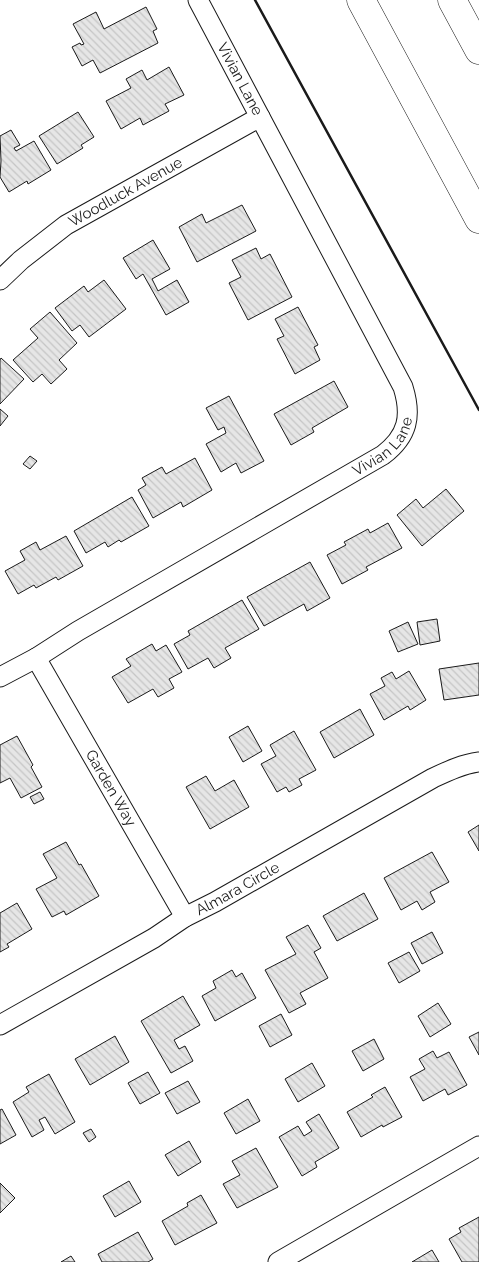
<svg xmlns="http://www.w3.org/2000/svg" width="479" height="1262" viewBox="0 0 479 1262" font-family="Raleway,sans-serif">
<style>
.building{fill:url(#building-back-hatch);stroke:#1a1a1a}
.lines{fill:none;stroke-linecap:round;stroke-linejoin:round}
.minor-casing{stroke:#1a1a1a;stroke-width:21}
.motorway-casing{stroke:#1a1a1a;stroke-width:29}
.minor{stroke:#fff;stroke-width:19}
.motorway{stroke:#fff;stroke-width:28}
.wall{stroke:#1a1a1a;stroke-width:2.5}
.labels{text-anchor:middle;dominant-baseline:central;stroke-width:4;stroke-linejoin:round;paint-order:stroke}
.street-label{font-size:15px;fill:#1a1a1a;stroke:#fff}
</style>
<defs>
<pattern id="building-back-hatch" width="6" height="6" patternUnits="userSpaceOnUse" patternTransform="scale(1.25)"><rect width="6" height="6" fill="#e6e6e6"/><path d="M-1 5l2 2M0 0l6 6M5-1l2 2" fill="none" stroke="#c5c5c5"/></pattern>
</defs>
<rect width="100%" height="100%" fill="#fff"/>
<g class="building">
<polygon points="146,7 157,29 153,31 158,43 100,73 93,60 82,66 72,47 80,43 81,45 84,44 73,24 96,12 104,29"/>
<polygon points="169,67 184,95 165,104 169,111 143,125 140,118 121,129 106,101 131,88 126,79 142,70 147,80"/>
<polygon points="78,112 94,137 81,145 83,148 57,164 39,136"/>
<polygon points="11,130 20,145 14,148 16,151 34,141 51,170 28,184 27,181 9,192 0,177 1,161 0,136"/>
<polygon points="242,205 256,231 197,262 179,227 202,214 206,223"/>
<polygon points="153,240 170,269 152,279 158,291 177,280 189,302 166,315 143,274 136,279 123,258"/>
<polygon points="256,248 261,259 270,254 292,297 248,320 229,283 241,277 232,260"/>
<polygon points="104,280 126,309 89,337 80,325 72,331 55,308 84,286 88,292"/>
<polygon points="298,307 318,345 314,347 320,360 295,374 277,339 284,336 275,319"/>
<polygon points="50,312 77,343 59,360 67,369 51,384 42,374 33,382 13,360 38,338 30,329"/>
<polygon points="1,358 24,379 0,404 0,360"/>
<polygon points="334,381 348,407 312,428 314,432 291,445 274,414"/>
<polygon points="229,396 264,461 241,473 236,463 221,472 206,444 226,433 224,427 218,430 206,408"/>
<polygon points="0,409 8,416 0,426"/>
<polygon points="30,456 37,461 30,469 23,464"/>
<polygon points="195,458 212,490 183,507 181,502 153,518 138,490 146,485 142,478 162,467 166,474"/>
<polygon points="446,489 464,511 422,546 397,515 416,499 423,508"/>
<polygon points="132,497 149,526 121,542 119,540 108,547 105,542 86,553 74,531"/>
<polygon points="388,523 402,548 366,567 368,570 342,584 327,555 346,545 344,542 368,529 370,533"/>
<polygon points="66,536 83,566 58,580 56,577 36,588 34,585 18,594 5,571 25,560 20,551 36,542 40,550"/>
<polygon points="310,562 330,598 307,611 304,604 264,626 247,597"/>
<polygon points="242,600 259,629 225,648 231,658 214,668 208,658 188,669 174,644 190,635 188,631"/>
<polygon points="437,619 440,641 420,645 417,622"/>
<polygon points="408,622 418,644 398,652 389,631"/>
<polygon points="152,644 156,651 166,645 182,672 169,679 174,688 158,697 153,689 128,703 112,677 131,666 126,659"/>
<polygon points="479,663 479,695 444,700 439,669"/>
<polygon points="409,671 426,700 410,710 408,706 384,720 370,694 385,686 381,678 392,672 396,679"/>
<polygon points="360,709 374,735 334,758 320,732"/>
<polygon points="248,726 262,751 243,762 229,737"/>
<polygon points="294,731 316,770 299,779 302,785 289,792 286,787 277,792 261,764 276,756 270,745"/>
<polygon points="17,736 33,765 31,767 42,787 21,798 10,778 0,783 0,745"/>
<polygon points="206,776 215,791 234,780 249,807 210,829 186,787"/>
<polygon points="40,792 44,799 34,804 30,797"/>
<polygon points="479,825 479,851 468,832"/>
<polygon points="66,842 79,865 81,864 99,896 66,915 64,911 52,917 36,889 57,878 43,854"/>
<polygon points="432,852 449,882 430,892 435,902 422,910 417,901 401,910 384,878"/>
<polygon points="364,893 378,919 337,941 323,916"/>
<polygon points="17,903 32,929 7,944 9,947 0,952 0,913"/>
<polygon points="308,925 321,948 314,952 328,978 300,993 306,1004 289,1013 265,970 296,954 286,937"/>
<polygon points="432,932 443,953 422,964 411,943"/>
<polygon points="409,952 420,971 399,983 388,963"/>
<polygon points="232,970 236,977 242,973 256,998 215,1021 202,996 216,988 213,981"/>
<polygon points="183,996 200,1025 174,1040 179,1049 185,1046 193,1061 171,1073 141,1021"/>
<polygon points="438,1003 451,1024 430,1037 418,1016"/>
<polygon points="281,1014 292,1035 270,1047 259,1026"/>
<polygon points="479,1032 479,1055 469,1037"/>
<polygon points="115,1036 129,1062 90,1085 75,1059"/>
<polygon points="374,1039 384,1059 363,1071 352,1051"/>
<polygon points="433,1051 437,1058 449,1052 467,1085 448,1095 445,1089 423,1101 410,1077 425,1069 419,1059"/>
<polygon points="312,1063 325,1086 298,1102 285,1079"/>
<polygon points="148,1072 160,1093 140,1104 128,1083"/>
<polygon points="49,1074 75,1122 55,1134 45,1117 39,1120 44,1130 32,1137 13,1102 29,1092 26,1087"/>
<polygon points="188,1081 200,1102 177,1114 165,1093"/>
<polygon points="385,1087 402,1117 383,1127 382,1125 361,1137 347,1112 373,1097 371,1095"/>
<polygon points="248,1099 260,1121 236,1134 224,1113"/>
<polygon points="2,1109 16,1135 0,1144 0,1110"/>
<polygon points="319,1114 339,1148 315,1162 317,1167 302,1176 279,1137 298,1126 304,1136 312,1131 306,1122"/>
<polygon points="91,1129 96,1137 89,1142 83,1133"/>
<polygon points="189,1141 201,1162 178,1176 165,1155"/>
<polygon points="256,1148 278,1187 237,1208 223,1184 240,1175 232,1161"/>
<polygon points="129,1181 141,1202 115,1217 103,1196"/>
<polygon points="0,1183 15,1198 0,1213"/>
<polygon points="201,1195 217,1223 175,1245 162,1221 188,1206 187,1203"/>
<polygon points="479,1217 479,1262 462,1262 449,1239 461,1232 459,1228"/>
<polygon points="138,1232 153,1259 148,1262 102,1262 98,1254"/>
<polygon points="432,1250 439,1262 412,1262"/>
<polygon points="71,1256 75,1262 61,1262"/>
</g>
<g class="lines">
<defs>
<g id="minor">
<path id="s1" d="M0 280 21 260 66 225 260 117"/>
<path id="s2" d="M36 658 185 917"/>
<path id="s3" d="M0 677 36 658 78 631 383 455C408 436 412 416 403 387L198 0"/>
<path id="s4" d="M0 1025 154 938 185 917 215 902 433 778C448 771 463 764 479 762"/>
<polyline points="278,1262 479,1146"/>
</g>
<g id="motorway">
<polyline points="361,0 479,219"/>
<polyline points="452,0 479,50"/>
</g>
</defs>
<use href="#minor" class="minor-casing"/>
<use href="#motorway" class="motorway-casing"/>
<use href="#minor" class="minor"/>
<use href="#motorway" class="motorway"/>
<polyline class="wall" points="255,0 479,410"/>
</g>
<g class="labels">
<g class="street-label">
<text transform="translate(240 79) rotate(62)">Vivian Lane</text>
<text stroke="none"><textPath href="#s1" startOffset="154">Woodluck Avenue</textPath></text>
<text stroke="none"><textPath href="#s3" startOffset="449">Vivian Lane</textPath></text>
<text stroke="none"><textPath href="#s2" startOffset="150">Garden Way</textPath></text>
<text stroke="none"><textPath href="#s4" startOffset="274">Almara Circle</textPath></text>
</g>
</g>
</svg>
